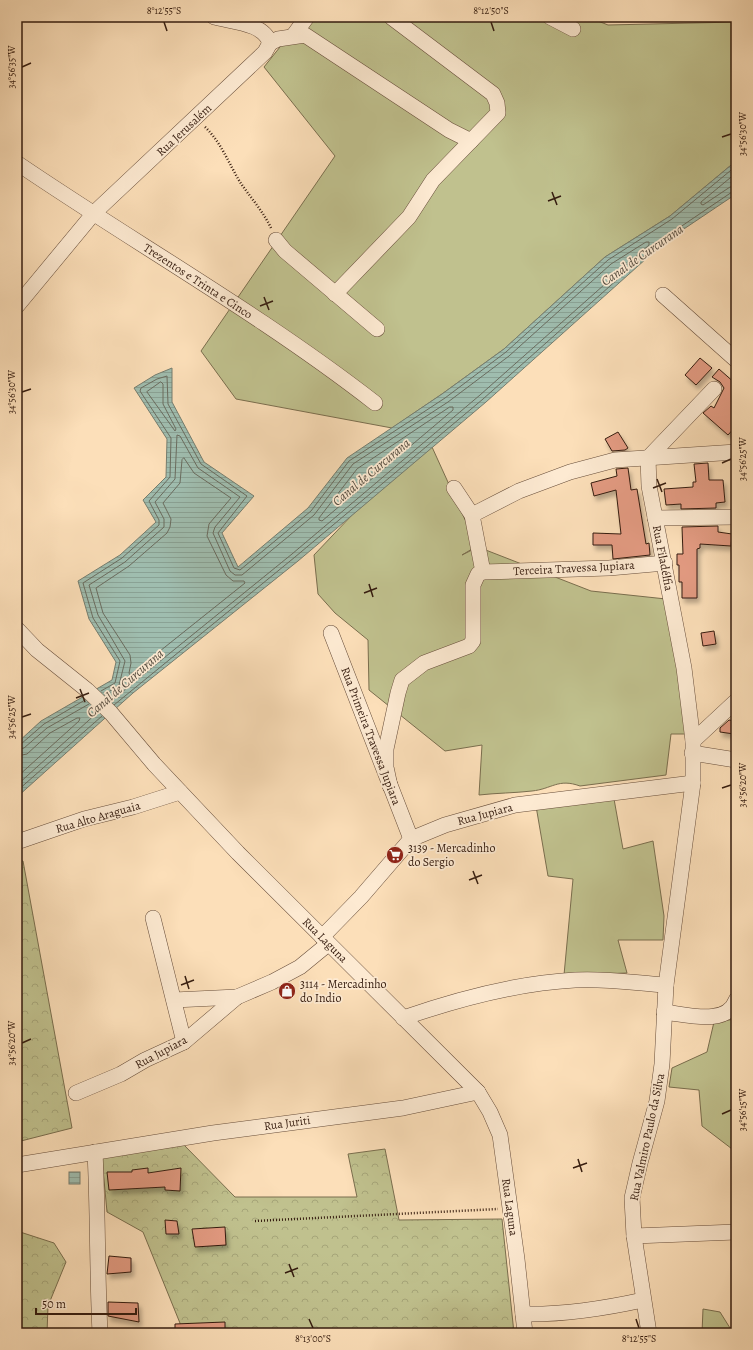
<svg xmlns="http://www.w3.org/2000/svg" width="753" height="1350" viewBox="0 0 753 1350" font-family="Alegreya,serif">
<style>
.green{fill:#c0c18e;stroke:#7a6e4e}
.forest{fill:url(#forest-crowns);stroke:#7a6e4e}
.water{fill:url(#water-rules);stroke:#757d6f}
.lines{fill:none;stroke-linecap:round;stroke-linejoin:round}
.shore{stroke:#6a6c5f;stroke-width:1}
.building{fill:#e29a81;stroke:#351c0f;filter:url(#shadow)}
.street-casing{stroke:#674d3a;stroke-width:16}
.path{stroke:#351c0f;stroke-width:2.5;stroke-dasharray:1 2;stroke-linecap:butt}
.street{stroke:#fdead2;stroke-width:15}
.ticks{fill:none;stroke:#351c0f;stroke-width:1.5}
.labels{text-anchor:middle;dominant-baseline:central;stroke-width:3.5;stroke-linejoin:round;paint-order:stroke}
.street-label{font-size:12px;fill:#351c0f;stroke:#fdead2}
.poi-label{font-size:12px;fill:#351c0f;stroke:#fdead2;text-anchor:start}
.water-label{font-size:13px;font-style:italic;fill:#554c3f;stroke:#fdead2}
.neatline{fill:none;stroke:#351c0f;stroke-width:1.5}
.ticks-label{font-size:10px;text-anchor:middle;fill:#351c0f}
</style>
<defs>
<pattern id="forest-crowns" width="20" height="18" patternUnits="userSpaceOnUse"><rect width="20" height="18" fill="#c0c18e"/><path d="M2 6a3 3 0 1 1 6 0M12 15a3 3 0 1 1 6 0" fill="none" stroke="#a6a579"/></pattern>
<pattern id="water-rules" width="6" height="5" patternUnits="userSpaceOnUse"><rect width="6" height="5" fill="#9fbdaf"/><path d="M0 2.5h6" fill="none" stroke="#8aa295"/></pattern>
<filter id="shadow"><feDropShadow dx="2.5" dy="4.5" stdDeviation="2" flood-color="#0004"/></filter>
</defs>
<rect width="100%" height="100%" fill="#fcdfb9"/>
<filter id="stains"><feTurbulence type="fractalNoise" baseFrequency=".005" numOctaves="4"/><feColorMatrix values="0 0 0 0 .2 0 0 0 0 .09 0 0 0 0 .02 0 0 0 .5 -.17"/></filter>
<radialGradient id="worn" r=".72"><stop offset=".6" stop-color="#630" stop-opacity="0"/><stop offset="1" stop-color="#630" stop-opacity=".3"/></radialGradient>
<g class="green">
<polygon points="304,17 588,17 608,25 736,22 736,161 670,216 605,257 504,349 442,394 392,428 236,399 201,351 335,156 264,67"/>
<path d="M432 447 477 546 462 555 478 547 591 591 666 599 685 708V734H671L666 775 580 786C558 778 552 789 532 791 515 793 496 793 479 795L482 745 445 751 369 690 368 640 335 613 318 594 314 555 353 514Z"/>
<polygon points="614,799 623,849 653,841 664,916 663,940 618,940 627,973 564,975 573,879 548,876 536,806"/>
<polygon points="736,1019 736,1152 702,1126 699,1090 669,1087 672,1068 707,1052 714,1022"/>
<polygon points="703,1309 720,1312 730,1328 736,1328 736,1333 702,1333"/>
</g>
<g class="forest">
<polygon points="17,860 23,861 72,1128 17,1142"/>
<polygon points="184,1145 235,1197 357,1197 348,1154 385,1149 399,1220 502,1219 514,1333 184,1333 143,1232 107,1212 102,1158"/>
<polygon points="17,1231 54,1243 66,1262 48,1306 47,1333 17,1333"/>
</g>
<g class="water">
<polygon points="736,161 736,194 666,241 486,402 298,561 133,693 17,797 17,743 41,721 112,680 116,662 89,619 78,581 120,555 156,522 143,500 166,477 167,439 134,388 155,375 172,368 172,402 204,462 254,496 222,533 238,567 308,508 347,458 442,394 504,349 605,257 670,216"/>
<rect x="69" y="1172" width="11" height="12"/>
</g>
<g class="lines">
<g class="shore">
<polyline points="736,173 701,202 701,204 703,205 730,187 736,186"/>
<polygon points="161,382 163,384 163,404 176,429 175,431 147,392"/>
<polygon points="450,407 453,407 453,410 322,521 319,520 319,518 357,469"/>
<polygon points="184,458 194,473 231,498 209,524 207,536 226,575 233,581 244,581 245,583 130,675 129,673 131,663 130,655 103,613 96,588 129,566 167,533 170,527 171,519 163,503 180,483 182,460"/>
<polyline points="101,691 115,683 120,661 93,618 83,583 122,558 159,525 159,520 149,501 170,477 171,438 140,391 141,388 157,379 167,376 168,404 201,464 247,496 218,533 234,568 240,570 311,511 349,461 445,398 506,352 608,260 672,219 736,166"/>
<polyline points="104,695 119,685 125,661 98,615 89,585 125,562 164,527 164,519 155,502 175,479 177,435 180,436 198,468 240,497 215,527 213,533 230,571 235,575 242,575 314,515 353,464 448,402 509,356 611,264 646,242 649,242 649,245 480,395 292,554 111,701"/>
<polyline points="114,705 295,557 483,399 664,238 732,192 736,191"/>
<polyline points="17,745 21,744 44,724 85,700"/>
<polyline points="17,750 24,748 47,728 89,704"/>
<polyline points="17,756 27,754 50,733 77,718 80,718 79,721 17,777"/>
<polyline points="17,785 98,712"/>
<polyline points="17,791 102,716"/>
</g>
</g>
<g class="building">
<polygon points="700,358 712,368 696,385 685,375"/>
<polygon points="719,369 736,384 736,426 728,435 703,413 711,406 714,408 724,388 720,382 712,377"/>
<polygon points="618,432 628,448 625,450 612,451 605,439"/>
<polygon points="708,463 709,480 723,480 725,502 716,503 716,508 681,509 681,504 666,505 664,489 693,487 693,482 696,482 694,464"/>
<polygon points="628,468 631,490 637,489 646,544 649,543 650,555 613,559 612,545 593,545 593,533 621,534 616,490 594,496 591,483 617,476 616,469"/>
<polygon points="718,526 718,532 732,534 731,546 700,544 700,548 697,549 697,598 682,598 682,582 679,582 679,565 677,565 677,554 683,554 682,527"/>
<polygon points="714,631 716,644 703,646 701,633"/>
<polygon points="729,720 735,721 734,734 720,732 720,728"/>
<polygon points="148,1168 148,1173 181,1168 180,1191 165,1190 165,1187 109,1190 107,1172 132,1172 132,1170"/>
<polygon points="165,1220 177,1221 179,1234 166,1234"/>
<polygon points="225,1227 226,1245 195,1247 192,1229"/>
<polygon points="109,1256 131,1258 131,1272 107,1274"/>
<polygon points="108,1302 138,1303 139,1322 108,1316"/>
<polygon points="225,1322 225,1333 175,1333 175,1324"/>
</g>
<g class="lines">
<defs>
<g id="street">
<path d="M214 17C233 22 264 23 270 43"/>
<polyline points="550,17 573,29"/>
<polyline points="293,36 307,17"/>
<polyline points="270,43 278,39 305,35 449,130 471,141"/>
<path d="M17 163C136 244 262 315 375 403"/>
<polyline points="276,240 285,251 377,329"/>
<polyline points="335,294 409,217 433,180 498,113 497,103 493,94 391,17"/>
<polyline points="663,295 736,360"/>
<polyline points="17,306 94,213 265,52 270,43"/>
<polyline points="454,488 472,515 483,572"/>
<polyline points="472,515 519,491 570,472 615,460 736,452"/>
<polyline points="655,518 736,517"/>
<polyline points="17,629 37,650 87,690 111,713 154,764 238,853 478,1092 490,1112 500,1135 517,1259 525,1333"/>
<polyline points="331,633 411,839"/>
<polyline points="693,741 736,701"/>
<polyline points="692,753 736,760"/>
<polyline points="390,786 386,767 386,749 398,693 402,680 424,663 469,646 473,641 473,585 478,574 483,572 609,568 665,563"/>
<polyline points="17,842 84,819 133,807 180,792"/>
<polyline points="153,918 184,1042"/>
<polyline points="322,937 361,897 411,839 445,825 515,805 693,783"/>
<polyline points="174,1000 237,997"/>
<path d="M664 1012C685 1014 727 1027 736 1000"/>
<path d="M403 1018C458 999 516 983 575 980 605 978 636 983 666 985"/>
<polyline points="76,1093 121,1074 145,1060 184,1042 237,997 272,982 300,967 328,944"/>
<path d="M95 1152C98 1212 97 1273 100 1333"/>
<polyline points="17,1165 213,1133 403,1108 478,1092"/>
<polyline points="634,1236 736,1232"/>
<path d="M523 1314C564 1315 602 1309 643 1300"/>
<polyline points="649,1333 634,1236 632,1198 640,1163 657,1101 662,1064 666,985 693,783 693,741 684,668 649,486 648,458 714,389"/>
</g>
</defs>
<use href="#street" class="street-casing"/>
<g class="path">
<path d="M205 127C221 142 229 164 240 182 250 197 263 211 271 228"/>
<polyline points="255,1221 498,1209"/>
</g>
<use href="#street" class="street"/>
</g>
<path class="ticks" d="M164 22 167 31M491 22 494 31M22 67 31 63M722 137 731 134M552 192 557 205M548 201 561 196M264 297 269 310M260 306 273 301M22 392 31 389M722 463 731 459M657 479 662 492M653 488 666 483M369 584 373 597M364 593 377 588M80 689 85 702M76 698 89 693M22 717 31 714M722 788 731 785M473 871 478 884M469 880 482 875M185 976 189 989M181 985 194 980M22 1043 31 1039M722 1114 731 1110M578 1159 582 1172M573 1168 587 1163M289 1264 294 1277M285 1273 298 1268M309 1319 313 1328M636 1319 639 1328"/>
<defs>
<symbol id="supermarket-disc" viewBox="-11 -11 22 22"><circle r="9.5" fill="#8f2418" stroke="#fdead2"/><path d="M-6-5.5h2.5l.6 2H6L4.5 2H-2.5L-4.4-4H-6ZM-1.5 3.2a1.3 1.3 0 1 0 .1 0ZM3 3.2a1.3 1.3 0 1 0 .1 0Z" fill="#fff"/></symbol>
<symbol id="shop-disc" viewBox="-11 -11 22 22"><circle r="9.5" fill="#8f2418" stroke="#fdead2"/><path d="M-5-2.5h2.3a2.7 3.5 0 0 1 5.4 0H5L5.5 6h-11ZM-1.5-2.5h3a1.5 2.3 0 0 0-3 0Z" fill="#fff"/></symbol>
</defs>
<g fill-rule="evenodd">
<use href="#supermarket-disc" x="385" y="845" width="20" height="20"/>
<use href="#shop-disc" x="277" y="981" width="20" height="20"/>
</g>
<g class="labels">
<g class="street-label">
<text transform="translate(184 130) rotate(-43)">Rua Jerusalém</text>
<text transform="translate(198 281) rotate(33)">Trezentos e Trinta e Cinco</text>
<text transform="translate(663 558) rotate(79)">Rua Filadélfia</text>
<text transform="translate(574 568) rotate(-3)">Terceira Travessa Jupiara</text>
<text transform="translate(371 736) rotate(69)">Rua Primeira Travessa Jupiara</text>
<text transform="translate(485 814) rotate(-15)">Rua Jupiara</text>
<text transform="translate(98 817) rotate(-16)">Rua Alto Araguaia</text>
<text transform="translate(325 940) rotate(45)">Rua Laguna</text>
<text transform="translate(161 1052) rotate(-28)">Rua Jupiara</text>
<text transform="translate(287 1123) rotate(-8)">Rua Juriti</text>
<text transform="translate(647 1137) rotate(-78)">Rua Valmiro Paulo da Silva</text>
<text transform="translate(510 1207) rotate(82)">Rua Laguna</text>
</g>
<g class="poi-label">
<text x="408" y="848">3139 - Mercadinho<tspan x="408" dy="14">do Sergio</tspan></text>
<text x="300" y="984">3114 - Mercadinho<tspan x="300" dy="14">do Indio</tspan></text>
</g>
<g class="water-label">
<text transform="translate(642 255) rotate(-35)">Canal de Curcurana</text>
<text transform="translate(371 472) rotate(-40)">Canal de Curcurana</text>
<text transform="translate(125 683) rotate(-41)">Canal de Curcurana</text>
</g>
</g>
<rect width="753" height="1350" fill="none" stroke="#fcdfb9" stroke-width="44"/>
<path d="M36 1308v6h100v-6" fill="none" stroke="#351c0f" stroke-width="2"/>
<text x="42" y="1308" font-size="12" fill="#351c0f" stroke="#fdead2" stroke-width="3" paint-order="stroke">50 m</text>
<rect x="22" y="22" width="709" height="1306" class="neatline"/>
<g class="ticks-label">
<text x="164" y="14">8°12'55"S</text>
<text x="491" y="14">8°12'50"S</text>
<text transform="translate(11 67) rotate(-90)" y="4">34°56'35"W</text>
<text transform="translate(742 134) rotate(-90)" y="4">34°56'30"W</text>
<text transform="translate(11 392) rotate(-90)" y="4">34°56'30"W</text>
<text transform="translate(742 459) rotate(-90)" y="4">34°56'25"W</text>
<text transform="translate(11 717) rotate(-90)" y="4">34°56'25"W</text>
<text transform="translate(742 785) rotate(-90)" y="4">34°56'20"W</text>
<text transform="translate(11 1043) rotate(-90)" y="4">34°56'20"W</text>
<text transform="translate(742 1110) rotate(-90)" y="4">34°56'15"W</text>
<text x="313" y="1342">8°13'00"S</text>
<text x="639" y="1342">8°12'55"S</text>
</g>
<rect width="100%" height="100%" filter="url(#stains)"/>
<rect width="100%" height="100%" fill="url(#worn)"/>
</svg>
